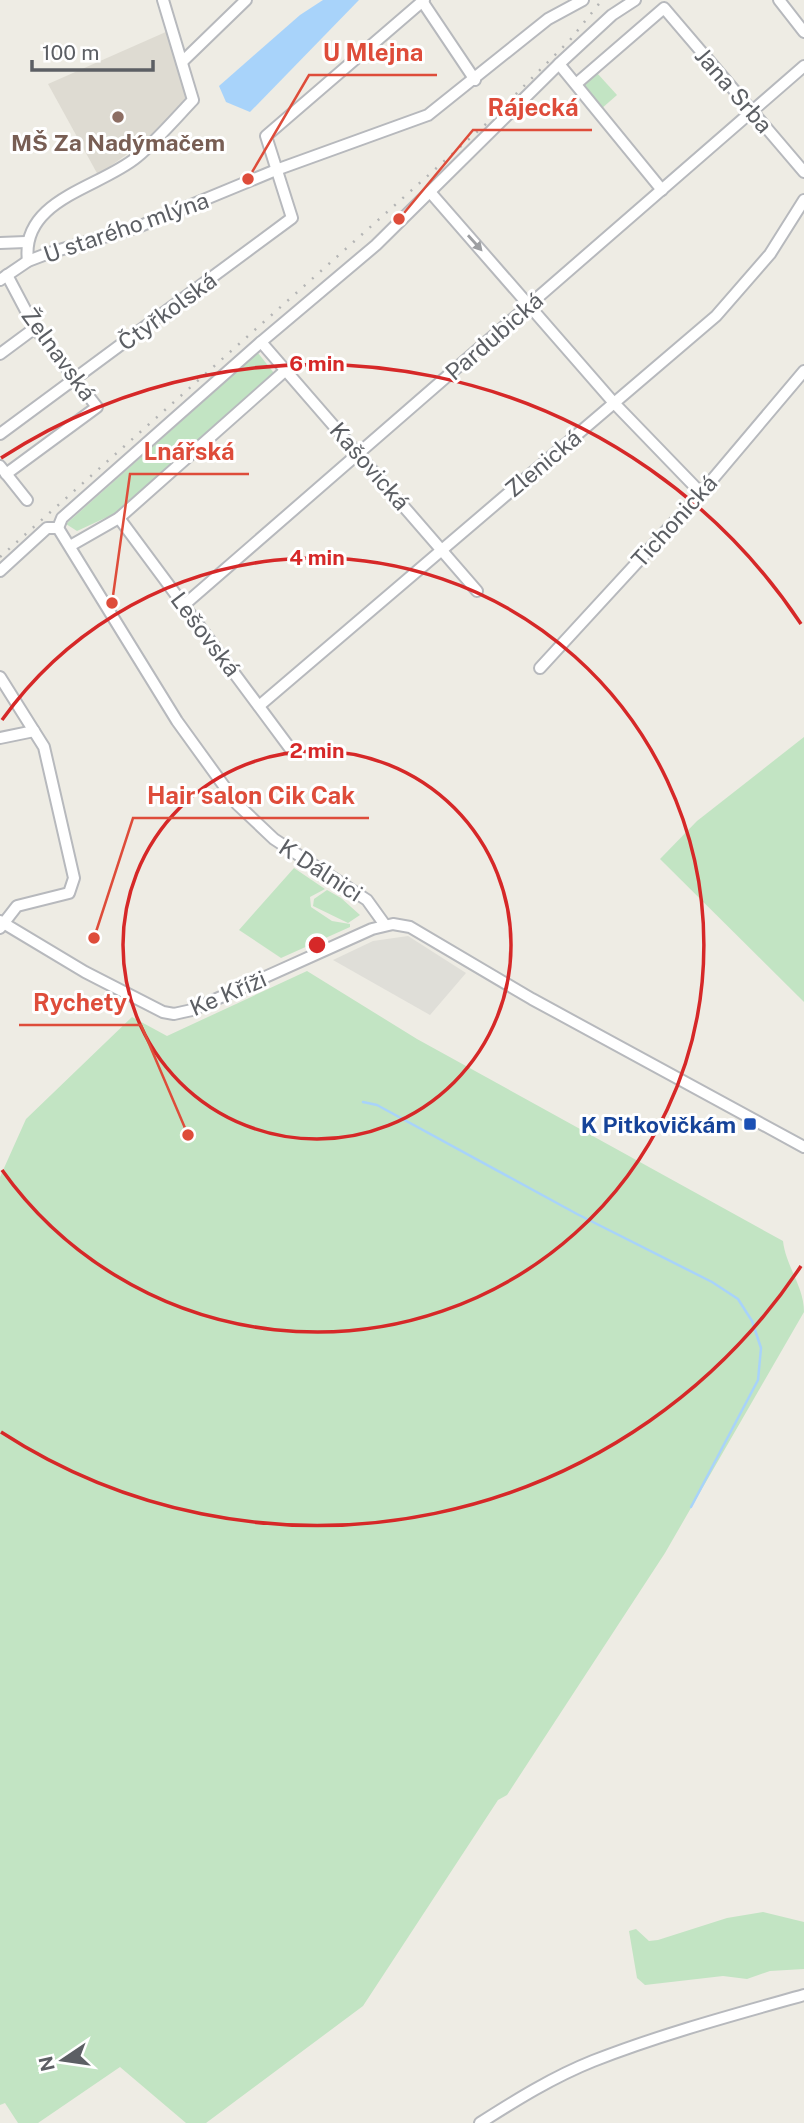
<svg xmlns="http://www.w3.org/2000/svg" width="804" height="2123" viewBox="0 0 804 2123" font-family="'Public Sans',sans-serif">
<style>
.industrial{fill:#dfded8}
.education{fill:#dedbd2}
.green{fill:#c2e4c3}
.water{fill:#a8d3fa}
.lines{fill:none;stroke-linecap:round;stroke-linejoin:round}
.stream{stroke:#a8d3fa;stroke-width:2.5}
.minor-casing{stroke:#b7b9bd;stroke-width:14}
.minor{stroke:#fff;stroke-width:10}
.rail{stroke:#b4b5b5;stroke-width:2.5;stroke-dasharray:2 9;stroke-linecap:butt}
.oneway{fill:#9d9fa2}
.ring{fill:none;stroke:#d62828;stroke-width:3.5}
.education-dot{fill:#8d6e63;stroke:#fff;stroke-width:2.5}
.transit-dot{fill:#1a4fb4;stroke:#fff;stroke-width:2.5}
.labels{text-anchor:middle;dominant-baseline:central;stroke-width:6;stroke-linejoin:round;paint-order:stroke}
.street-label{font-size:23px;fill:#5c5f64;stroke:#fff}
.education-label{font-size:23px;font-weight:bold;fill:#785e54;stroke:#fff}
.transit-label{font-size:23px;font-weight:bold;fill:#164399;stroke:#fff;text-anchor:end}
.centre{fill:#d62828;stroke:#fff;stroke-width:3.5}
.ring-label{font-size:21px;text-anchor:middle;font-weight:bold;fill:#d62828;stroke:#fff;stroke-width:6;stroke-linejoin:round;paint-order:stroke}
.leader{fill:none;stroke:#de4c3a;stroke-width:2.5}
.callout-dot{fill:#de4c3a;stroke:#fff;stroke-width:2.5}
.callout-label{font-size:24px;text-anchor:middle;font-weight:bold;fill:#de4c3a;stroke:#fff;stroke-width:6;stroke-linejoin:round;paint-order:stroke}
</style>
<rect width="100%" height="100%" fill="#eeece4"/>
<polygon class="industrial" points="408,936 466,973 430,1015 333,960 373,941"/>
<polygon class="education" points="168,31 191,95 147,140 98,175 48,84"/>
<g class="green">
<polygon points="597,73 617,95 601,109 585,89 585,83"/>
<polygon points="258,353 274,373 118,512 77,531 66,524"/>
<polygon points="804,737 804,1002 660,859 697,821"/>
<polygon points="294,868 325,889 310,897 311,907 332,921 350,924 350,927 281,958 239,930"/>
<polygon points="327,890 341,898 360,915 348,923 313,906 314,899"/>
<path d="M307 971 417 1039 783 1241C786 1267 804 1286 804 1312L665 1553 507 1795 498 1800 363 2006 206 2123H186L120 2067 38 2123H18L5 2103 0 2105V1177L26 1119 132 1017 167 1036Z"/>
<polygon points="763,1912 804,1922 804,1969 770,1971 747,1979 723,1976 645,1985 637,1978 629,1931 636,1929 649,1941 658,1940 727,1918"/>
</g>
<polygon class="water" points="323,0 359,0 250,112 226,102 219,86 300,15"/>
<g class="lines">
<polyline class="stream" points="363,1102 377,1105 577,1214 712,1282 738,1299 752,1321 761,1348 758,1380 691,1507"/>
<defs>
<g id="minor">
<polyline points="779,0 804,32"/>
<polyline points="422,1 475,80"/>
<polyline points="182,62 246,0"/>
<polyline points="559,64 662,190"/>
<polyline points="576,84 664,8 804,172"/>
<polyline points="430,192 614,403 701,493"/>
<polyline points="0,243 26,242"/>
<path d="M28 261C20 199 100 188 137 157 157 140 175 119 193 100L163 0"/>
<polyline points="0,280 28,261 49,253 138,227 276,170 428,115 548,19 583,0"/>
<polyline points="261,342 477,591"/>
<polyline points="0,354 35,328"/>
<polyline points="0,434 292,218 266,136 424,0"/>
<polyline points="0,466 27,500"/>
<polyline points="6,474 97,407 35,328 7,275"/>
<polyline points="119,518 292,751"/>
<polyline points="58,528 62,518 261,342 376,245 559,64 612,15 635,0"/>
<polyline points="58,528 177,721 237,804 274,839 367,900 385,925"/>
<polyline points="70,546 119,518 287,369"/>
<polyline points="0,571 47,528 58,528"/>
<polyline points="184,605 804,66"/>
<polyline points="540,668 701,493 804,371"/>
<polyline points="0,677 44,747 74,878 69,893 17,906 0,928"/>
<polyline points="259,706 716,316 770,254 804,200"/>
<polyline points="0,738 34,731"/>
<polyline points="0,921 85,972 163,1012 174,1014 192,1010 372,929 393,924 410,927 532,999 804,1147"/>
<path d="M480 2123C516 2100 553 2077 593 2061 662 2034 733 2015 804 1995"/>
</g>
</defs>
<use href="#minor" class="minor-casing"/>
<use href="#minor" class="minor"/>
<polyline class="rail" points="0,557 487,123 570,40 602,0"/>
</g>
<defs><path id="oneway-solid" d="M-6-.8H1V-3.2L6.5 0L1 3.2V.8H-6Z" transform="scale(1.75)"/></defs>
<use class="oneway" href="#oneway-solid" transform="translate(475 243) rotate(48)"/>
<g class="ring">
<circle cx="317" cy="945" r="194"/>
<path d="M2 720A387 387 0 1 1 2 1170"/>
<path d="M801 1266A581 581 0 0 1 1 1432M1 458A581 581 0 0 1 801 624"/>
</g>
<circle class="education-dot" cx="118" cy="117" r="7"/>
<rect class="transit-dot" x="743" y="1117" width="14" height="14" rx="3.5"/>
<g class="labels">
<g class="street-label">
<text transform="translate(734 90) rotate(49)">Jana Srba</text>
<text transform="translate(126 227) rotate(-19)">U starého mlýna</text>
<text transform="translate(167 311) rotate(-36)">Čtyřkolská</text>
<text transform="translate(494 336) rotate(-41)">Pardubická</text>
<text transform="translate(59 354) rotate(54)">Želnavská</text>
<text transform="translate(543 463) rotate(-40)">Zlenická</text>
<text transform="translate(370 466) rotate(49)">Kašovická</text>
<text transform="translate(674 521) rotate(-48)">Tichonická</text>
<text transform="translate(206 634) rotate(53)">Lešovská</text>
<text transform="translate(321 870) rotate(33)">K Dálnici</text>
<text transform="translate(228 993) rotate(-23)">Ke Kříži</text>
</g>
<g class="education-label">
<text x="118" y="142">MŠ Za Nadýmačem</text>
</g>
<g class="transit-label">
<text x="736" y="1124">K Pitkovičkám</text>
</g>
</g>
<circle cx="317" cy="945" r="10" class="centre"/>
<g class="ring-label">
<text x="317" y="371">6 min</text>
<text x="317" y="565">4 min</text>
<text x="317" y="758">2 min</text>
</g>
<path class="leader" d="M248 179L309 75H437M399 219L473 130H592M112 603L130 474H249M94 938L133 818H369M188 1135L141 1025H19"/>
<g class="callout-dot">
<circle cx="248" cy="179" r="7"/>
<circle cx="399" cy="219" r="7"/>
<circle cx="112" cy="603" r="7"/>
<circle cx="94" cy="938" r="7"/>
<circle cx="188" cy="1135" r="7"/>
</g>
<g class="callout-label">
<text x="373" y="61">U Mlejna</text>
<text x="533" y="116">Rájecká</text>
<text x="189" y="460">Lnářská</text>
<text x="251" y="804">Hair salon Cik Cak</text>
<text x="80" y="1011">Rychety</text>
</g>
<g transform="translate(63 2060) rotate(257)" stroke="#ffffff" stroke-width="5" paint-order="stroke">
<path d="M0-5L12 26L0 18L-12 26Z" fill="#5c5f64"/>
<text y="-10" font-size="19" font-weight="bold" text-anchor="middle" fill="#5c5f64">N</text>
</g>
<path d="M32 60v10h121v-10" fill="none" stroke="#5c5f64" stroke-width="3.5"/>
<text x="42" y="60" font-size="21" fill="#5c5f64" stroke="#ffffff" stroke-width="5" paint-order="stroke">100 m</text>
</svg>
